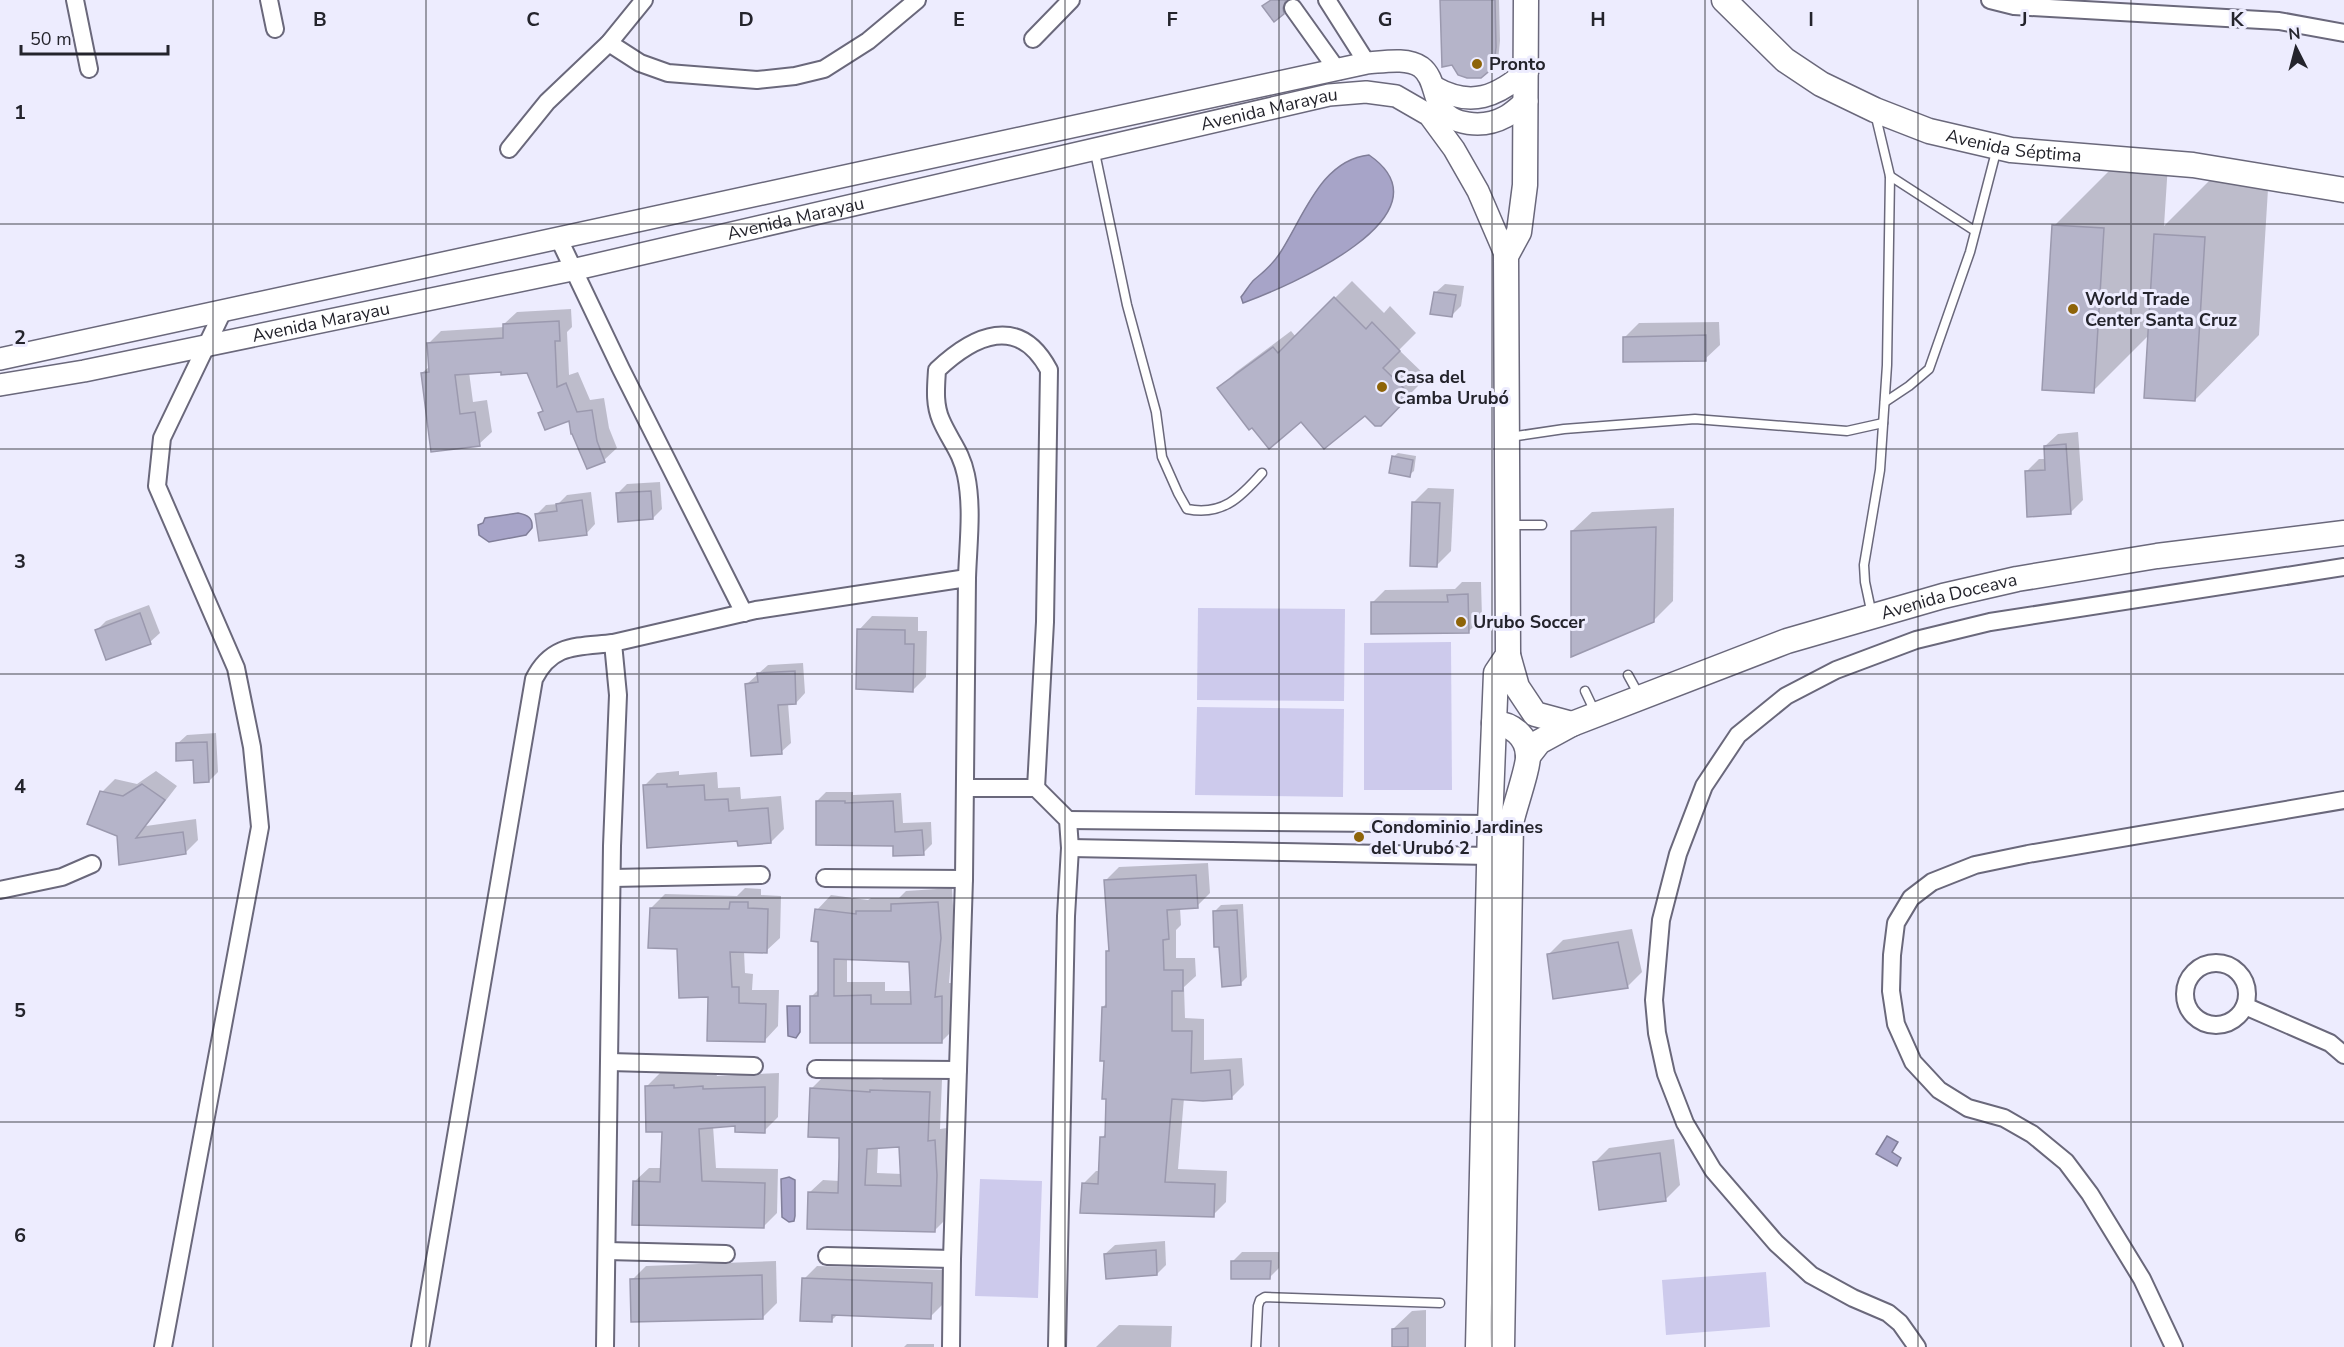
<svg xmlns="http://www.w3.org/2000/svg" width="2344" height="1347" viewBox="0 0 2344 1347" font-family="'Nunito Sans',sans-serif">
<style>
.green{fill:#cdcaec}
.water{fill:#a7a4c8;stroke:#807e99;stroke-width:1.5}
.shadow{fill:#0003;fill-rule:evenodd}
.building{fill:#b5b4c9;stroke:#9b99ae;stroke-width:1.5;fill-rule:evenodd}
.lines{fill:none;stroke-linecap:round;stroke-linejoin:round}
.service-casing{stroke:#6a687b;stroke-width:11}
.minor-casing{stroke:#6a687b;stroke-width:20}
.tertiary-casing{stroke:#6a687b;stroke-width:24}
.secondary-casing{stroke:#6a687b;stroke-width:27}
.service{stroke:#fff;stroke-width:8}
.minor{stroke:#fff;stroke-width:16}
.tertiary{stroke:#fff;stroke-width:21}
.secondary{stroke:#fff;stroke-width:24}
.grid{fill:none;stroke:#24242c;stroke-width:1.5;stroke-opacity:0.55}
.poi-dot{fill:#8e6409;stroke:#edecfe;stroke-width:2}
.labels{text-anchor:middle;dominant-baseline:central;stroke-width:6;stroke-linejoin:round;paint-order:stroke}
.poi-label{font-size:18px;font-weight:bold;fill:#24242c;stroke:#edecfe;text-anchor:start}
.street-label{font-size:18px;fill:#24242c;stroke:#edecfe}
.grid-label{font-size:20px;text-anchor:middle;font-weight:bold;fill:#24242c;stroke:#edecfe;stroke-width:6;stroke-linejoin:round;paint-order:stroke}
</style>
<rect width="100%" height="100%" fill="#edecfe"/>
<g class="green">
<polygon points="1198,608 1345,609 1344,701 1197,700"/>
<polygon points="1451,642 1452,790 1364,790 1364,643"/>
<polygon points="1197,707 1344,709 1343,797 1195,795"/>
<polygon points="980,1179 1042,1181 1038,1298 975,1296"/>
<polygon points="1766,1272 1770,1327 1666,1335 1662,1280"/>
</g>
<g class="water">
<path d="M1369 155C1456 215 1287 287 1243 303L1241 297C1246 291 1250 283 1255 279 1265 271 1273 264 1280 253 1304 216 1321 160 1369 155Z"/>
<path d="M518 513C528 515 533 518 532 528L526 535 489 542 479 535 478 525 483 523 485 518Z"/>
<polygon points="787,1006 800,1006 800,1032 796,1038 788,1036"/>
<polygon points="1887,1136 1898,1142 1892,1152 1901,1158 1897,1166 1876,1154"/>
<polygon points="789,1177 795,1180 795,1216 794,1221 789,1222 782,1217 781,1179"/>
</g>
<g class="shadow">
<polygon points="1272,0 1287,0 1288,8 1283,13"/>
<polygon points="1442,0 1499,0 1500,41 1498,61 1493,66"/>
<polygon points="2119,161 2168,164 2164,226 2220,170 2269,173 2259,335 2195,400 2149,335 2093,391 2054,226"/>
<polygon points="1352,281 1384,313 1390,306 1416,333 1399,350 1427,377 1380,424 1365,414 1302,420 1219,389 1236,372 1291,331 1296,337"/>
<polygon points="1445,284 1464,286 1461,306 1452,315 1435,293"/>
<polygon points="571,309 572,327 567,332 569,375 578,372 590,400 604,398 609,428 617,448 604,460 570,419 540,413 544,409 528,372 502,370 469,372 473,402 487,400 492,432 479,444 422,373 430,366 428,344 441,331 504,327 504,324 517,312"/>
<polygon points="1719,322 1720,345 1705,359 1624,338 1639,323"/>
<polygon points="2078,432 2083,500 2070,513 2026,472 2039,459 2046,459 2045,446 2058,434"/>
<polygon points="1398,453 1416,456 1414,471 1409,475 1393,457"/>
<polygon points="660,482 662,509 653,518 617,494 627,484"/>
<polygon points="1428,488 1454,489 1451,551 1437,565 1414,502"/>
<polygon points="591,492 595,524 586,534 537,514 546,505 558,504 567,495"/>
<polygon points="1674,508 1673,601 1653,621 1572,531 1592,512"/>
<polygon points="1462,582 1481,582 1482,618 1468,632 1372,603 1385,590 1455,589"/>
<polygon points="149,605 160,633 150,642 97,630 106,621"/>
<polygon points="872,616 918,617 918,631 927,631 926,677 912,691 859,630"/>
<polygon points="803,663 805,693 796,703 788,703 791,743 781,752 747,684 768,665"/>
<polygon points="216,733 218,772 209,781 195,758 177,744 187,735"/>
<polygon points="156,771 177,786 146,826 196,819 198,840 185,853 118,835 102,792 115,779 137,784"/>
<polygon points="679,771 679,775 717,772 718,788 740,787 741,799 781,796 784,829 771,842 739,839 644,786 657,773"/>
<polygon points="826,792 853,792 853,795 901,793 903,823 931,822 932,844 923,853 894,844 817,801"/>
<polygon points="1208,863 1210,893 1197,906 1180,908 1181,925 1176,930 1176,958 1195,958 1196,976 1184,987 1185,1018 1204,1019 1204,1060 1242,1058 1244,1085 1231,1098 1184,1098 1178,1169 1227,1171 1226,1202 1213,1215 1083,1184 1096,1171 1100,1171 1102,1138 1106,1133 1108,1098 1103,1007 1107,1003 1107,951 1110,948 1106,880 1119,867"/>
<polygon points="745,888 761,889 761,895 781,896 780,938 766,951 744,951 745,973 753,974 752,990 779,990 778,1026 765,1040 710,995 651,908 665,894 737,896"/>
<path d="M952 888 954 923 949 983H956V1027L942 1041 812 996 819 989 817 910 831 895 868 900 871 898H899L906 891ZM847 958 910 961 912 991H885V982H847Z"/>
<polygon points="1243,904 1247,977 1240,984 1220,945 1214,912 1221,905"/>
<polygon points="1632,929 1642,972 1627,987 1549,954 1563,940"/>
<polygon points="661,1072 716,1073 717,1076 779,1073 778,1117 764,1131 736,1125 713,1126 716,1168 778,1169 777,1213 763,1227 634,1182 649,1168 662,1168 664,1130 647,1086"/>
<path d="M824 1076 882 1080 884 1078 942 1080 940 1129 947 1128 949 1161 947 1218 935 1230 810 1192 823 1180 840 1181V1137L812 1088ZM900 1146 902 1174 877 1173 878 1147Z"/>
<polygon points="1674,1139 1680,1185 1666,1199 1601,1208 1594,1163 1609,1148"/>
<polygon points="1165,1241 1166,1265 1157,1274 1105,1254 1115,1245"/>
<polygon points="1242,1252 1279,1252 1279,1268 1270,1277 1232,1262"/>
<polygon points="776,1261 777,1303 763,1317 632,1280 646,1266"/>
<polygon points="817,1266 944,1270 943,1304 930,1317 838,1314 831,1321 804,1279"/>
<polygon points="1426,1310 1426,1347 1393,1347 1393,1329 1412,1311"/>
<polygon points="1119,1325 1172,1326 1171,1347 1096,1347"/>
<polygon points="907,1344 934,1344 934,1347 904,1347"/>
</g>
<g class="building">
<polygon points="1271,0 1286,0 1283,8 1284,14 1274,22 1262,6"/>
<polygon points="1440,0 1495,0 1496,47 1494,67 1481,78 1467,78 1458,75 1452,65 1442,67"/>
<polygon points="2052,225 2104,228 2094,393 2042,390"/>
<polygon points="2154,234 2205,237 2195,401 2144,398"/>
<polygon points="1434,292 1456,295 1452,317 1430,314"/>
<polygon points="1334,297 1366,329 1372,322 1400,351 1383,368 1411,395 1381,426 1375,426 1365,416 1324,449 1301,422 1269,449 1252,428 1249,430 1217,388 1273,347 1278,353"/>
<polygon points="559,321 560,341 555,341 557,387 566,383 577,412 592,410 597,441 605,462 587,469 572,434 571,434 569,421 545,430 538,413 543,411 527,373 501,375 501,372 455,375 460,414 475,412 480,446 431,452 421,373 429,372 427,343 503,338 503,324"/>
<polygon points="1706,335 1706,361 1623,362 1623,337"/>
<polygon points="2066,444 2071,514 2027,517 2025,471 2045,470 2044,446"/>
<polygon points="1392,456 1413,460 1410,477 1389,473"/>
<polygon points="651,491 653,519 618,522 616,493"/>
<polygon points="582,500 587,535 539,541 535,514 557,511 556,504"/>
<polygon points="1412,502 1440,503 1437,567 1410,566"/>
<polygon points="1656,527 1654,622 1571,657 1571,531"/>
<polygon points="1468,594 1469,633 1371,634 1371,602 1448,602 1447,595"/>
<polygon points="140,613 151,644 106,660 95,630"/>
<polygon points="857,629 905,630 905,644 914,644 913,692 856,689"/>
<polygon points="795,671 796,704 778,705 782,754 751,756 745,684 758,682 757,673"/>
<polygon points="207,742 209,782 194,783 193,760 176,761 176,743"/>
<polygon points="142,784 165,800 136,838 183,832 186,854 119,865 117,836 87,824 100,791 123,796"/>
<polygon points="667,784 667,787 704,785 705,800 728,799 729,811 768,808 771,843 738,846 737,841 647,848 643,785"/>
<polygon points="816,801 845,801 845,803 893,801 895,832 922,830 924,855 893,856 893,846 816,845"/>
<polygon points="1196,875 1198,908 1167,910 1169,939 1163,940 1164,970 1183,970 1183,991 1172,991 1172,1031 1192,1031 1191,1073 1230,1070 1232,1099 1203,1101 1172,1099 1165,1182 1215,1184 1214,1217 1080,1213 1082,1183 1098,1184 1100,1137 1105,1137 1106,1099 1102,1099 1104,1061 1100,1061 1102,1007 1106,1007 1106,951 1109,951 1104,880"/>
<polygon points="730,902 748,902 748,908 768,909 767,953 730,952 732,987 739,987 739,1003 766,1004 765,1042 707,1041 708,997 679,998 677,949 648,948 650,908 729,909"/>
<path d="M938 902 941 938 935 997 942 996V1043H810V996H818V942L811 941 815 909 856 914V911H891V904ZM834 959 909 962 911 1004H871V995L834 996Z"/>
<polygon points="1237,910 1241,985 1222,987 1219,947 1214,947 1213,911"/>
<polygon points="1618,942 1628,988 1553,999 1547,954"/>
<polygon points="674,1085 674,1088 703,1086 703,1089 765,1087 765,1133 735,1132 735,1126 699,1129 702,1181 765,1183 764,1228 632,1225 633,1181 660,1182 662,1132 646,1132 645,1086"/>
<path d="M810 1088 870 1092V1090L930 1092 928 1141 935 1140 937 1175 935 1232 807 1229 808 1192 838 1193 839 1157V1138L808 1137ZM899 1147 901 1186 865 1185 867 1149Z"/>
<polygon points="1660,1153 1666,1201 1599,1210 1593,1162"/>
<polygon points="1156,1250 1157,1275 1106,1279 1104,1254"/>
<polygon points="1231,1261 1271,1261 1270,1279 1231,1279"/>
<polygon points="762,1275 763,1319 631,1322 630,1279"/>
<polygon points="802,1278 932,1283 931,1319 832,1315 832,1322 800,1321"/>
<polygon points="1408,1328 1408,1347 1392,1347 1392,1329"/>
</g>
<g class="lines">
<defs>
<g id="service">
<path d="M1094 148 1127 305 1156 412 1162 457 1178 493 1187 509C1222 516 1240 498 1262 473"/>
<polyline points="1890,176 1975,231"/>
<polyline points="1885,402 1909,386 1929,369 1970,252 1997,148"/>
<polyline points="1510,437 1564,429 1695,419 1847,431 1883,423"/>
<polyline points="1510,525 1542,525"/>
<polyline points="1872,615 1865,582 1864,565 1880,470 1887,365 1890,176 1875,113"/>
<polyline points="1628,675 1639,695"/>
<polyline points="1585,691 1595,712"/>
<polyline points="1256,1347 1258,1306 1260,1300 1265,1297 1440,1303"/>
</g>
<g id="minor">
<polyline points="75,0 89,69"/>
<polyline points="269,0 275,29"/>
<polyline points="1327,0 1367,63"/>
<polyline points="1990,0 2014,6 2279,21 2344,33"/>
<polyline points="1293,8 1338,71"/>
<polyline points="1033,39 1071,0"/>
<polyline points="609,43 640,63 668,73 757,80 795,76 824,69 868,41 917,0"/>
<polyline points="509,149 547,102 609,43 644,0"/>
<polyline points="558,237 621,369 744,613"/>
<path d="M967 578C968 545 973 508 966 475 961 451 950 441 941 420 934 404 936 387 937 370 974 335 1019 314 1049 370L1045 622 1036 788"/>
<polyline points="965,788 1036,788 1068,820 1070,848 1066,916 1057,1347"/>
<polyline points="1068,820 1490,824"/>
<polyline points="1070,848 1489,856"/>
<polyline points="613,878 761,875"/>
<polyline points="825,878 964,879"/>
<polyline points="0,890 62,877 92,864"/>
<circle cx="2216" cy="994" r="31"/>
<polyline points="2245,1006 2330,1043 2344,1055"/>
<polyline points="610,1062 754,1066"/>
<polyline points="816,1069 958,1070"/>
<polyline points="607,1251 726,1254"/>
<polyline points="827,1256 952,1259"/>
<polyline points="163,1347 260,827 252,747 236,668 157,486 162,438 224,309"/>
<path d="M420 1347 534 679C552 643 578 647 613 643"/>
<polyline points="605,1347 612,846 618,695 613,643 756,610 967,578 964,879 952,1259 951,1347"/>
<polyline points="1917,1347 1900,1323 1888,1313 1853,1298 1811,1275 1776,1243 1713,1170 1685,1123 1666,1074 1657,1033 1654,1000 1661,920 1678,854 1704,786 1738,735 1786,696 1836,670 1916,640 1990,622 2344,567"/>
<polyline points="2174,1347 2142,1279 2090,1194 2066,1162 2032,1134 2004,1118 1968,1108 1939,1090 1913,1062 1896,1024 1891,991 1892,955 1896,923 1911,898 1932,882 1975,865 2028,854 2344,800"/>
</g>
<g id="tertiary">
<path d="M1434 87C1471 108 1497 97 1528 70"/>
<path d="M0 359 1367 63C1383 62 1407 57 1421 67 1433 76 1433 92 1439 104 1449 127 1485 128 1505 117 1513 113 1519 106 1527 101"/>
<path id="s1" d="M0 385 84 371 572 270 1329 95 1366 92 1396 96 1429 115 1454 149 1478 191 1506 256"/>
</g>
<g id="secondary">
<path id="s2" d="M1724 0 1785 60 1821 84 1875 110 1929 131 2011 150 2193 165 2344 190"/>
<polyline points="1508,655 1517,687 1535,714 1572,724"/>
<path d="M1494 723C1512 724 1527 736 1528 755 1529 766 1514 809 1511 823L1502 1347"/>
<path id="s3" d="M1528 756 1539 742 1572 724 1787 641 1943 596 2017 579 2157 556 2344 533"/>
<polyline points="1478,1347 1490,824 1496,673 1508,655 1506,256 1519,232 1525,185 1526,0"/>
</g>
</defs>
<use href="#service" class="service-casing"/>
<use href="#minor" class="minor-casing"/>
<use href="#tertiary" class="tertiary-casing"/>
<use href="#secondary" class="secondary-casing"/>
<use href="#service" class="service"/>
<use href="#minor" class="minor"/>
<use href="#tertiary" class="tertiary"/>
<use href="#secondary" class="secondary"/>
</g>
<path class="grid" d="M213 0V1347M426 0V1347M639 0V1347M852 0V1347M1065 0V1347M1279 0V1347M1492 0V1347M1705 0V1347M1918 0V1347M2131 0V1347M0 224H2344M0 449H2344M0 674H2344M0 898H2344M0 1122H2344"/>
<g class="poi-dot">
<circle cx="1477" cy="64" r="6"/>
<circle cx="2073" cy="309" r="6"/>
<circle cx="1382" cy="387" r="6"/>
<circle cx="1461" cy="622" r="6"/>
<circle cx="1359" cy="837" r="6"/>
</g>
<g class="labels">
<g class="poi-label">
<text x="1489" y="64">Pronto</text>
<text x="2085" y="299">World Trade<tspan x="2085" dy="21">Center Santa Cruz</tspan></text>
<text x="1394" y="377">Casa del<tspan x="1394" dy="21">Camba Urubó</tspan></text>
<text x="1473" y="622">Urubo Soccer</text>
<text x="1371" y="827">Condominio Jardines<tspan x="1371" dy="21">del Urubó 2</tspan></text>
</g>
<g class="street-label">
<text stroke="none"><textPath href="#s1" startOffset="1299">Avenida Marayau</textPath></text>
<text stroke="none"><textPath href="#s2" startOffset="333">Avenida Séptima</textPath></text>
<text stroke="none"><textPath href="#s1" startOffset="813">Avenida Marayau</textPath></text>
<text stroke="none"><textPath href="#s1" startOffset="327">Avenida Marayau</textPath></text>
<text stroke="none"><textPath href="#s3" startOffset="454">Avenida Doceava</textPath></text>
</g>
</g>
<g class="grid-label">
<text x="320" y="26">B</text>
<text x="533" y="26">C</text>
<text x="746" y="26">D</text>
<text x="959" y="26">E</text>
<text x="1172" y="26">F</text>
<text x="1385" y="26">G</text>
<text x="1598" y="26">H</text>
<text x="1811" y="26">I</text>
<text x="2024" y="26">J</text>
<text x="2237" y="26">K</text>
<text x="20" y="119">1</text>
<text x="20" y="344">2</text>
<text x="20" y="568">3</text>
<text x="20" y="793">4</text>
<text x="20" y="1017">5</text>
<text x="20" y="1242">6</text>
</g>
<g transform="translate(2296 48) rotate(354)" stroke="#edecfe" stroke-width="4.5" paint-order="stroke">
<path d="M0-4.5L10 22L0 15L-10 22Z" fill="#24242c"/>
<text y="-9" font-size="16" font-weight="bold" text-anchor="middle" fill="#24242c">N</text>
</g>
<path d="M21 45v9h147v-9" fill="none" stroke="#24242c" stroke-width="3"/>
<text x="30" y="45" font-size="18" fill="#24242c" stroke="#edecfe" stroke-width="4.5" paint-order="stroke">50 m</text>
</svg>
